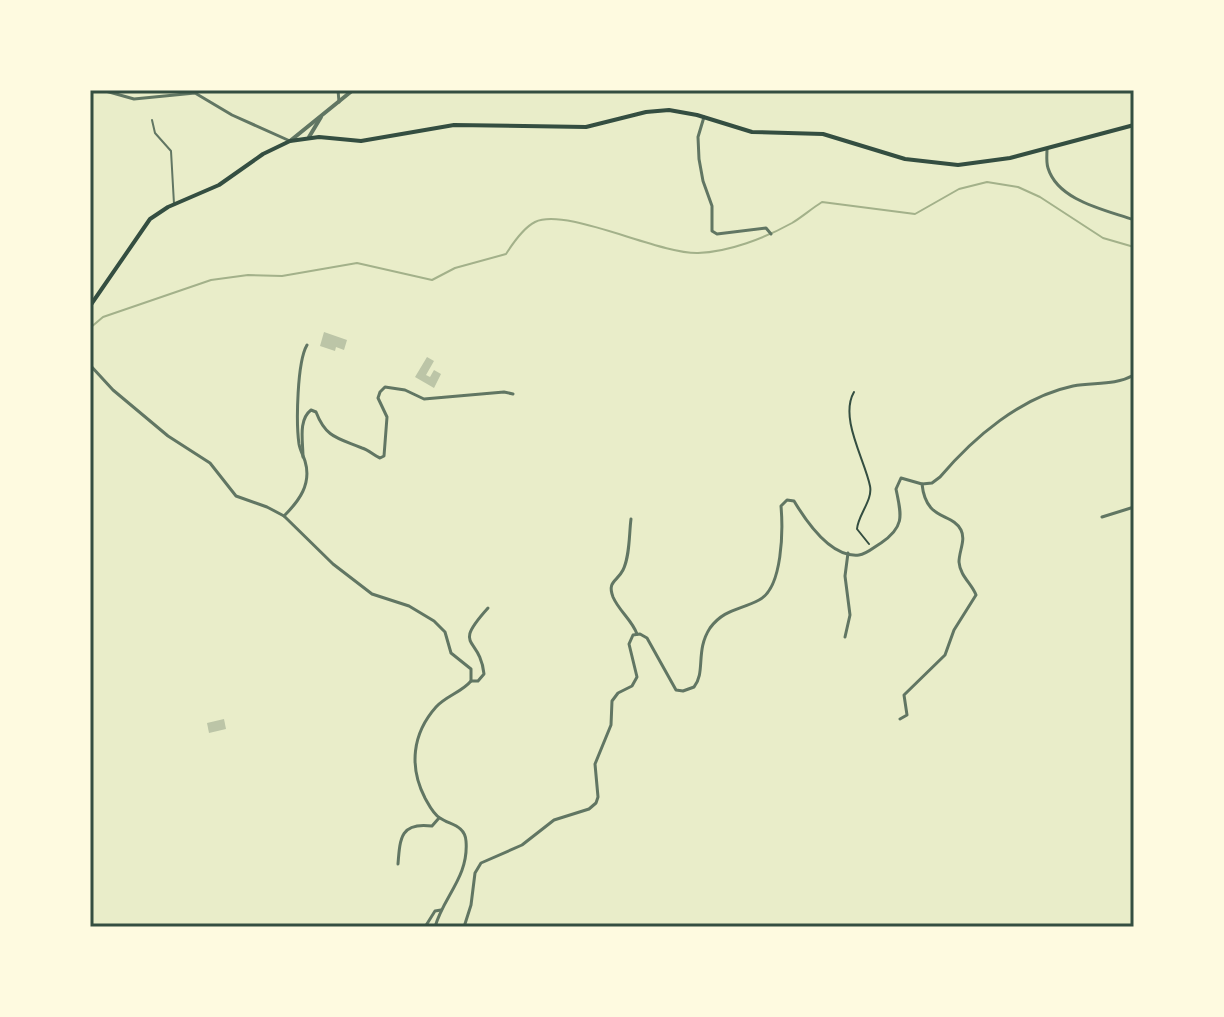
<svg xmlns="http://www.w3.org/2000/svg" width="1224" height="1017" viewBox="0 0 1224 1017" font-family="'DM Sans',sans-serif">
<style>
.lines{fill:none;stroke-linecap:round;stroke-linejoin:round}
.stream{stroke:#a3b18a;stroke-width:2}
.building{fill:#bcc5a7}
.path{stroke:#344e41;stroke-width:2}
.service{stroke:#617663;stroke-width:2}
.minor{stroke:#617663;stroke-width:3}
.tertiary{stroke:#617663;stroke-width:4}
.secondary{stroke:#344e41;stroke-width:4}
.neatline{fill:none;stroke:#344e41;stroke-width:3}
</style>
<rect width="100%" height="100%" fill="#e9edc9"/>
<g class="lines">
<path class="stream" d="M90 328 103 317 211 280 248 275 282 276 357 263 432 280 455 268 506 254C513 243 523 228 535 222 566 207 658 254 698 253 729 252 765 238 792 223 802 217 811 209 822 202L915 214 959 189 987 182 1018 187 1040 197 1103 238 1134 247"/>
</g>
<g class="building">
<polygon points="324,332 347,340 344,350 336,347 335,351 320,346"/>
<polygon points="427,357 434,361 426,375 430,377 434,370 441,374 434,388 415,377"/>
<polygon points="224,719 226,729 209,733 207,723"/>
</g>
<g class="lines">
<path class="path" d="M854 392C839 418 865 460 870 486 873 500 858 515 857 529L869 544"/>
<polyline class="service" points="152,120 155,133 171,151 174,204"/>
<g class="minor">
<polyline points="102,90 134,99 195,93 232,115 290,141"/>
<polyline points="338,90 339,102"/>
<polyline points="90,92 99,90"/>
<polyline points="704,117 698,137 699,159 703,181 712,206 712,231 717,234 766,228 771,234"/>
<path d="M1047 149C1047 155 1046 162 1048 168 1058 201 1106 210 1134 220"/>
<path d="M90 365 113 390 168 436 210 463 236 496 267 507 284 516 333 564 372 594 409 606 434 621 445 632 451 653 471 669V681C462 692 446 696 436 707 412 734 409 767 425 798 429 805 433 814 440 818 450 825 465 825 466 841 469 877 443 897 435 927"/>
<path d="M303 457C303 441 298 420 311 410L316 412C326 438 338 438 362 448 369 450 373 455 380 458L384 456 387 417 378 398 380 392 385 387 405 390 424 399 504 392 513 394"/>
<path d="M922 484 932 483 940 477C974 437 1021 397 1073 386 1095 382 1114 386 1134 375"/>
<path d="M284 516C299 501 312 484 305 461 303 455 300 450 299 444 296 423 297 362 307 345"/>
<polyline points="1102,517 1134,507"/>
<path d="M631 519C629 534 630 556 623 570 617 582 607 581 613 597 619 611 632 620 637 634"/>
<polyline points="845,637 850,615 845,576 848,553"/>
<path d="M471 681H478L484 674C480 635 451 649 488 608"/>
<path d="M398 864C400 837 401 822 432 826L439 818"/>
<polyline points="425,927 435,911 441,910"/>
<path d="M464 927 471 905 475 873 481 863 522 845 554 820 589 809 596 803 598 797 595 764 611 725 612 701 618 693 632 686 637 677 629 644 633 635 640 634 647 638 676 690 683 691 694 687C706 672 695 651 710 628 724 609 740 610 759 600 783 588 783 529 781 506L787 500 794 501C806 521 831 558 859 555 867 554 874 547 881 543 906 526 901 514 896 489L901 478 922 484C926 522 952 512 961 530 966 540 959 551 959 562 960 576 972 584 976 595L954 630 945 655 904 695 907 715 900 719"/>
</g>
<g class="tertiary">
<polyline points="309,137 321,117"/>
<polyline points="290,141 353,90"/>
</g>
<polyline class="secondary" points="90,306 150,219 168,207 219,185 263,154 290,141 319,137 361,141 454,125 586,127 646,112 669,110 697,115 752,132 823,134 905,159 958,165 1010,158 1134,125"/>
</g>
<rect width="1224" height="1017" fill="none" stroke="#fefae0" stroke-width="184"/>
<rect x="92" y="92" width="1040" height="833" class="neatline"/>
</svg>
